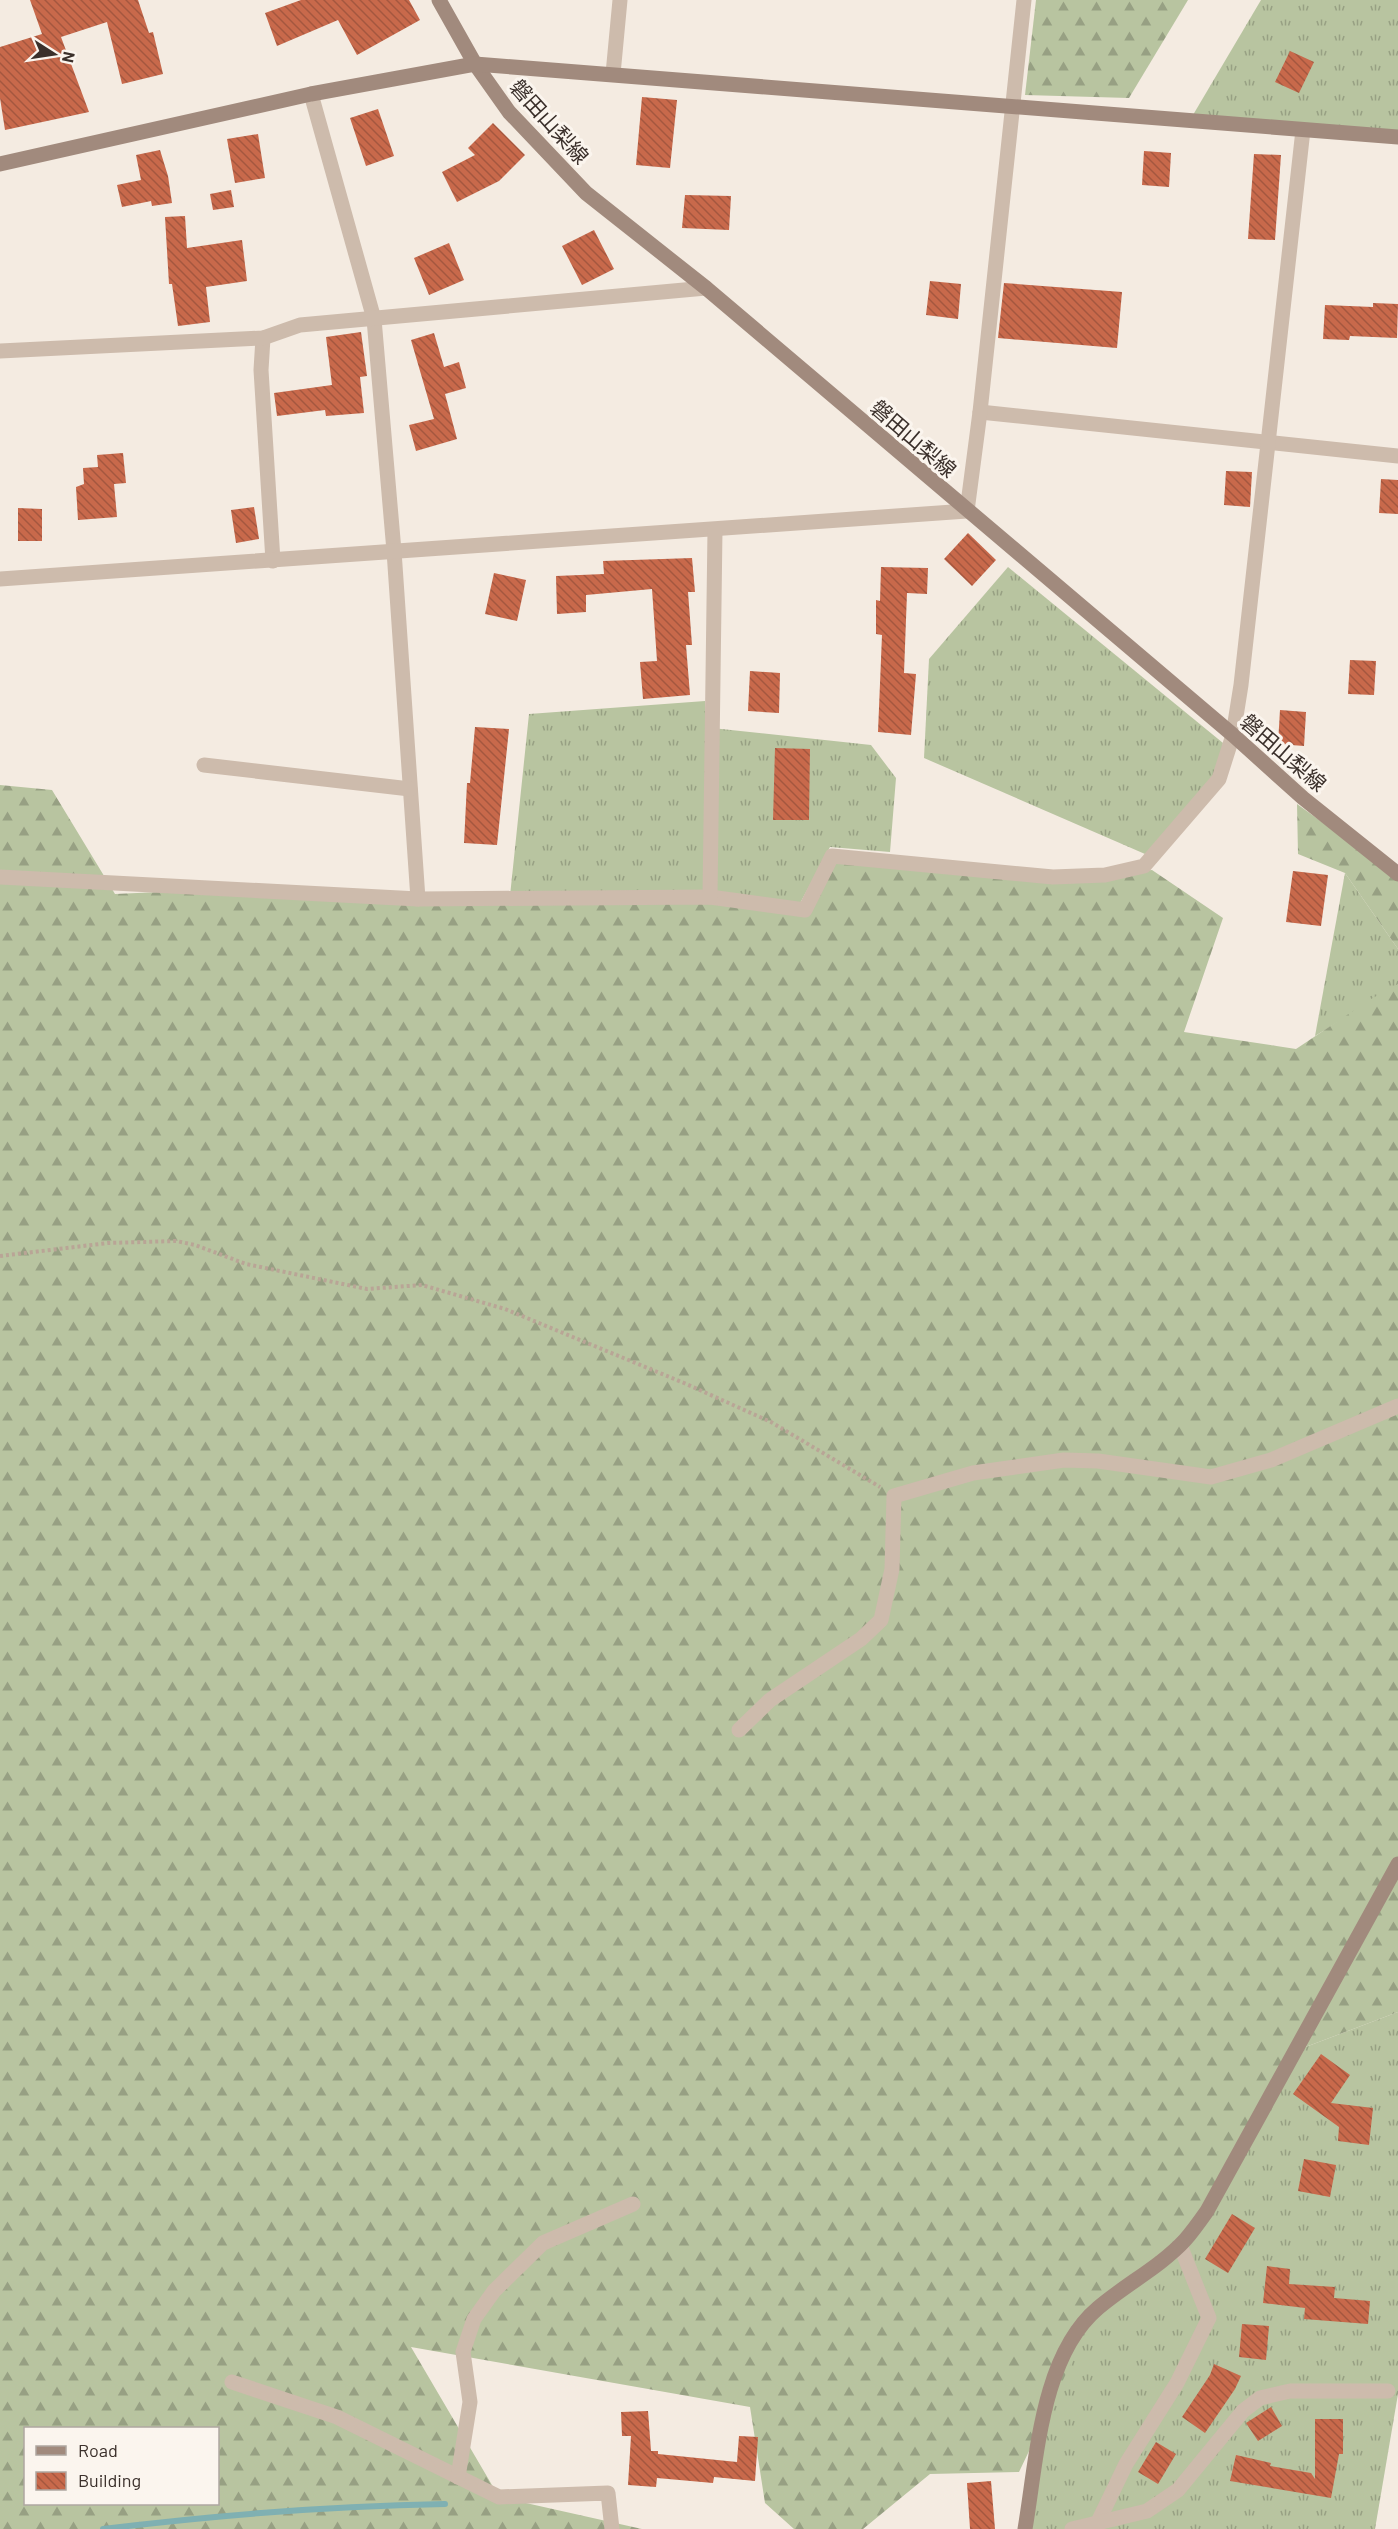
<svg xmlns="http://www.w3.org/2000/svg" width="1398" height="2529" viewBox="0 0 1398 2529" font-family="Barlow,'Noto Sans JP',sans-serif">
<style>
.grass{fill:url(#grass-tufts)}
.forest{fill:url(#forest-firs);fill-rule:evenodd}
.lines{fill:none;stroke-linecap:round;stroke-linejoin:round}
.stream{stroke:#7fb0b2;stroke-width:6}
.building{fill:url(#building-back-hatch)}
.path{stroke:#b9a596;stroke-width:4;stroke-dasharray:3 3;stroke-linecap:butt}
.street{stroke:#cdbbac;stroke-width:15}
.secondary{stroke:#a18a7d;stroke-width:15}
.labels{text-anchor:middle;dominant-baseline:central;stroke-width:6;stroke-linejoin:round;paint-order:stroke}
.street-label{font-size:21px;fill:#3b302b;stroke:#fbf5ee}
</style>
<defs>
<pattern id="grass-tufts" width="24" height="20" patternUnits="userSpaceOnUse" patternTransform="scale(1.5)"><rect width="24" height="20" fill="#b8c4a0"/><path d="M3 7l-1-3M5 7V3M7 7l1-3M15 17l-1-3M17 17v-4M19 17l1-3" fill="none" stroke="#97a083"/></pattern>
<pattern id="forest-firs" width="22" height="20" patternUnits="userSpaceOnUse" patternTransform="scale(1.5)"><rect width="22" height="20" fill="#b8c4a0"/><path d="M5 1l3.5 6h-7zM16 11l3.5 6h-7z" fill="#97a083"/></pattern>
<pattern id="building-back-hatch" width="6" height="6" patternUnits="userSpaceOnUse" patternTransform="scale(1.5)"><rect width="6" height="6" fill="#c8694b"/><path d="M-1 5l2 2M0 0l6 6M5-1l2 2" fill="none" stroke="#a4573f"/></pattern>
</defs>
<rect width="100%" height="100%" fill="#f4ebe1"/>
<g class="grass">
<polygon points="1261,0 1398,0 1398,133 1190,120"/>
<polygon points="1008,567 1223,743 1216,783 1145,854 924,758 929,659"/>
<polygon points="705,701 709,873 712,728 871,745 896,778 890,852 830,847 797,909 510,896 529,714"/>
<polygon points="1345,873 1398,949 1398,985 1315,1036"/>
<polygon points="1398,2012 1398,2394 1375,2529 1025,2529 1042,2424 1072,2336 1295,2051"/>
</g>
<g class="forest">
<polygon points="1036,0 1188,0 1129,98 1025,95"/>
<path d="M0 785 52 790 115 894 226 889 710 897 804 910 832 856 1105 875 1152 870 1223 918 1184 1032 1296 1049 1371 999 1398 984V2012L1295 2051 1207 2211 1097 2309 1019 2472 930 2474 863 2529H794L765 2503 750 2407 411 2347 499 2497 642 2529H0ZM26 2428H218V2504H26Z"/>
<polygon points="1297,804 1398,877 1398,949 1345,873 1298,854"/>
</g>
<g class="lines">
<path class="stream" d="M103 2529C217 2515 329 2506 445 2504"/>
</g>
<g class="building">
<polygon points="30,0 138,0 149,33 153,32 163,74 122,84 107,22 61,37 89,112 5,130 0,98 0,47 42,34"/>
<polygon points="301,0 409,0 420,20 357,55 338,20 277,46 265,13"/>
<polygon points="1290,51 1314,62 1299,93 1275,82"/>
<polygon points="642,97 677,100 670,168 636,165"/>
<polygon points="378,109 394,156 366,166 350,118"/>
<polygon points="493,123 525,155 499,181 457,202 442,172 475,155 468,148"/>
<polygon points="258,134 265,178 235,183 227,139"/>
<polygon points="160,150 168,176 172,203 152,206 151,201 122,207 117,185 141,180 136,155"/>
<polygon points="1144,151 1171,153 1169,187 1142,185"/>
<polygon points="1254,154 1281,155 1275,240 1248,239"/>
<polygon points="231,190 234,207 213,210 210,194"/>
<polygon points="685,195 731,196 729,230 682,228"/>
<polygon points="185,216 187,248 242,240 247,281 206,287 210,322 178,326 172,284 169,284 165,217"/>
<polygon points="594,230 614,269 582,285 562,246"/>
<polygon points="449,243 464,280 429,295 414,258"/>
<polygon points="930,281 961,284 958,319 926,315"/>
<polygon points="1004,283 1122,292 1117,348 998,338"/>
<polygon points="1373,303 1398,304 1397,338 1350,336 1349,340 1323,339 1325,305 1373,307"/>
<polygon points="361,332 367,376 360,377 364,413 326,416 325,410 277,416 274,393 332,385 326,337"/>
<polygon points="434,333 444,367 459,362 466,388 445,394 457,439 416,451 409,425 434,419 411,340"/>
<polygon points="123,453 126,483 114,484 117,517 78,520 76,487 84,484 83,468 98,467 97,455"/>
<polygon points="1226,471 1252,472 1250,507 1224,505"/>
<polygon points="1381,479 1398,480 1398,514 1379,513"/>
<polygon points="254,507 259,539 236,543 231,510"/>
<polygon points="18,508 42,509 42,541 18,541"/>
<polygon points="968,533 996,560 972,586 944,559"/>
<polygon points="692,558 695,592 688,592 692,645 686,645 690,695 643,699 640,662 657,661 652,589 586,595 586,612 557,614 556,576 604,574 603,561"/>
<polygon points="881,567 928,568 927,594 907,593 904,673 916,674 911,735 878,732 882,635 876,634 876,600 880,601"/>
<polygon points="494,573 526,580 517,621 485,614"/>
<polygon points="1350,660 1376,661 1374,695 1348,694"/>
<polygon points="750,671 780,673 779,713 748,711"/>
<polygon points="1280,710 1306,712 1304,746 1278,744"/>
<polygon points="475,727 509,729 497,845 464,843 467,783 470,783"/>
<polygon points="775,748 810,749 809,820 773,820"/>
<polygon points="1293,871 1328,875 1321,926 1286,922"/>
<polygon points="1321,2054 1350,2075 1331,2103 1373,2108 1369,2145 1338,2141 1339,2127 1293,2094"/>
<polygon points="1304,2159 1336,2165 1330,2197 1298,2191"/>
<polygon points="1232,2214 1255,2228 1228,2273 1205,2259"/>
<polygon points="1267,2266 1290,2269 1289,2284 1335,2287 1334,2298 1370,2301 1368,2324 1304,2319 1305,2308 1263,2303"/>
<polygon points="1242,2324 1269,2326 1266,2360 1239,2357"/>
<polygon points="1214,2364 1241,2376 1235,2389 1205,2433 1182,2417 1210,2375"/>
<polygon points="1271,2407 1282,2426 1258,2441 1246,2423"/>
<polygon points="648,2411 651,2451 658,2451 658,2454 737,2462 739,2436 758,2437 755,2481 714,2477 713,2483 657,2478 656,2487 628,2485 631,2436 622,2436 621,2412"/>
<polygon points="1315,2419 1343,2419 1343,2454 1339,2454 1331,2498 1230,2481 1236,2455 1271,2463 1270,2466 1311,2473 1315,2479"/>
<polygon points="1156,2442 1176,2454 1158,2484 1138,2472"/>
<polygon points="991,2481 995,2529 970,2529 967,2483"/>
</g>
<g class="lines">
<polyline class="path" points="0,1256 108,1243 176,1241 195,1245 246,1264 367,1289 422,1285 505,1309 684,1383 771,1422 880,1487"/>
<g class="street">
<polyline points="613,74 620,0"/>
<polyline points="311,94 374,319 394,551 418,899"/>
<polyline points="263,338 261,370 273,561"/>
<polyline points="0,351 263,338 300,325 706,288"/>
<polyline points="980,412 1398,456"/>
<polyline points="0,579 967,511 980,412 1024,0"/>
<polyline points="204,765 410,789"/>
<polyline points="0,877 418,899 710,897 805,910 832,856 1053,877 1105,875 1144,866 1219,779 1233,735 1241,685 1303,130"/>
<polyline points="710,897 715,530"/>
<polyline points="739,1730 770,1700 861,1639 881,1620 892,1569 894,1496 973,1473 1064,1460 1098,1461 1211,1477 1271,1460 1398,1406"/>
<polyline points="232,2382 337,2417 499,2497 608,2493 612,2529"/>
<polyline points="458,2477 470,2402 463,2352 474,2319 494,2291 543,2243 633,2204"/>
<polyline points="1097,2524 1126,2464 1177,2383 1209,2318 1180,2245"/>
<polyline points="1072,2529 1147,2511 1178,2490 1243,2411 1260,2398 1290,2391 1388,2391"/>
</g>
<g class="secondary">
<polyline points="439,0 475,64 509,112 586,193 706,288 1233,735 1303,798 1398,874"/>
<polyline points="0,164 311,94 475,64 1398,137"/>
<path d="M1025 2529C1037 2459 1041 2356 1098 2308 1126 2284 1160 2267 1185 2240 1193 2231 1200 2221 1207 2211L1398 1864"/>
</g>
</g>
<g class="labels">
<g class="street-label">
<text transform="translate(550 121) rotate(48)">磐田山梨線</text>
<text transform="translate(914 438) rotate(41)">磐田山梨線</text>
<text transform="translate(1284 752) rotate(41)">磐田山梨線</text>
</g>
</g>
<rect x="24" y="2427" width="195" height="78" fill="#fbf5ee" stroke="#aea6a0" stroke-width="1.5"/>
<rect x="36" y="2446" width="30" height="9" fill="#a18a7d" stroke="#aea6a0" stroke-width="1.5"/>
<text x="78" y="2457" font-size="18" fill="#3b302b">Road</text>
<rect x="36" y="2472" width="30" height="18" fill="url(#building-back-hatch)" stroke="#aea6a0" stroke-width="1.5"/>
<text x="78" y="2487" font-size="18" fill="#3b302b">Building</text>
<g transform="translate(54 54) rotate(102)" stroke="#fbf5ee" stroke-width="4.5" paint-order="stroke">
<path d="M0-4.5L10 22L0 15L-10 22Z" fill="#3b302b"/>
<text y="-9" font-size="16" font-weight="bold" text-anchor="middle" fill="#3b302b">N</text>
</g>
</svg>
